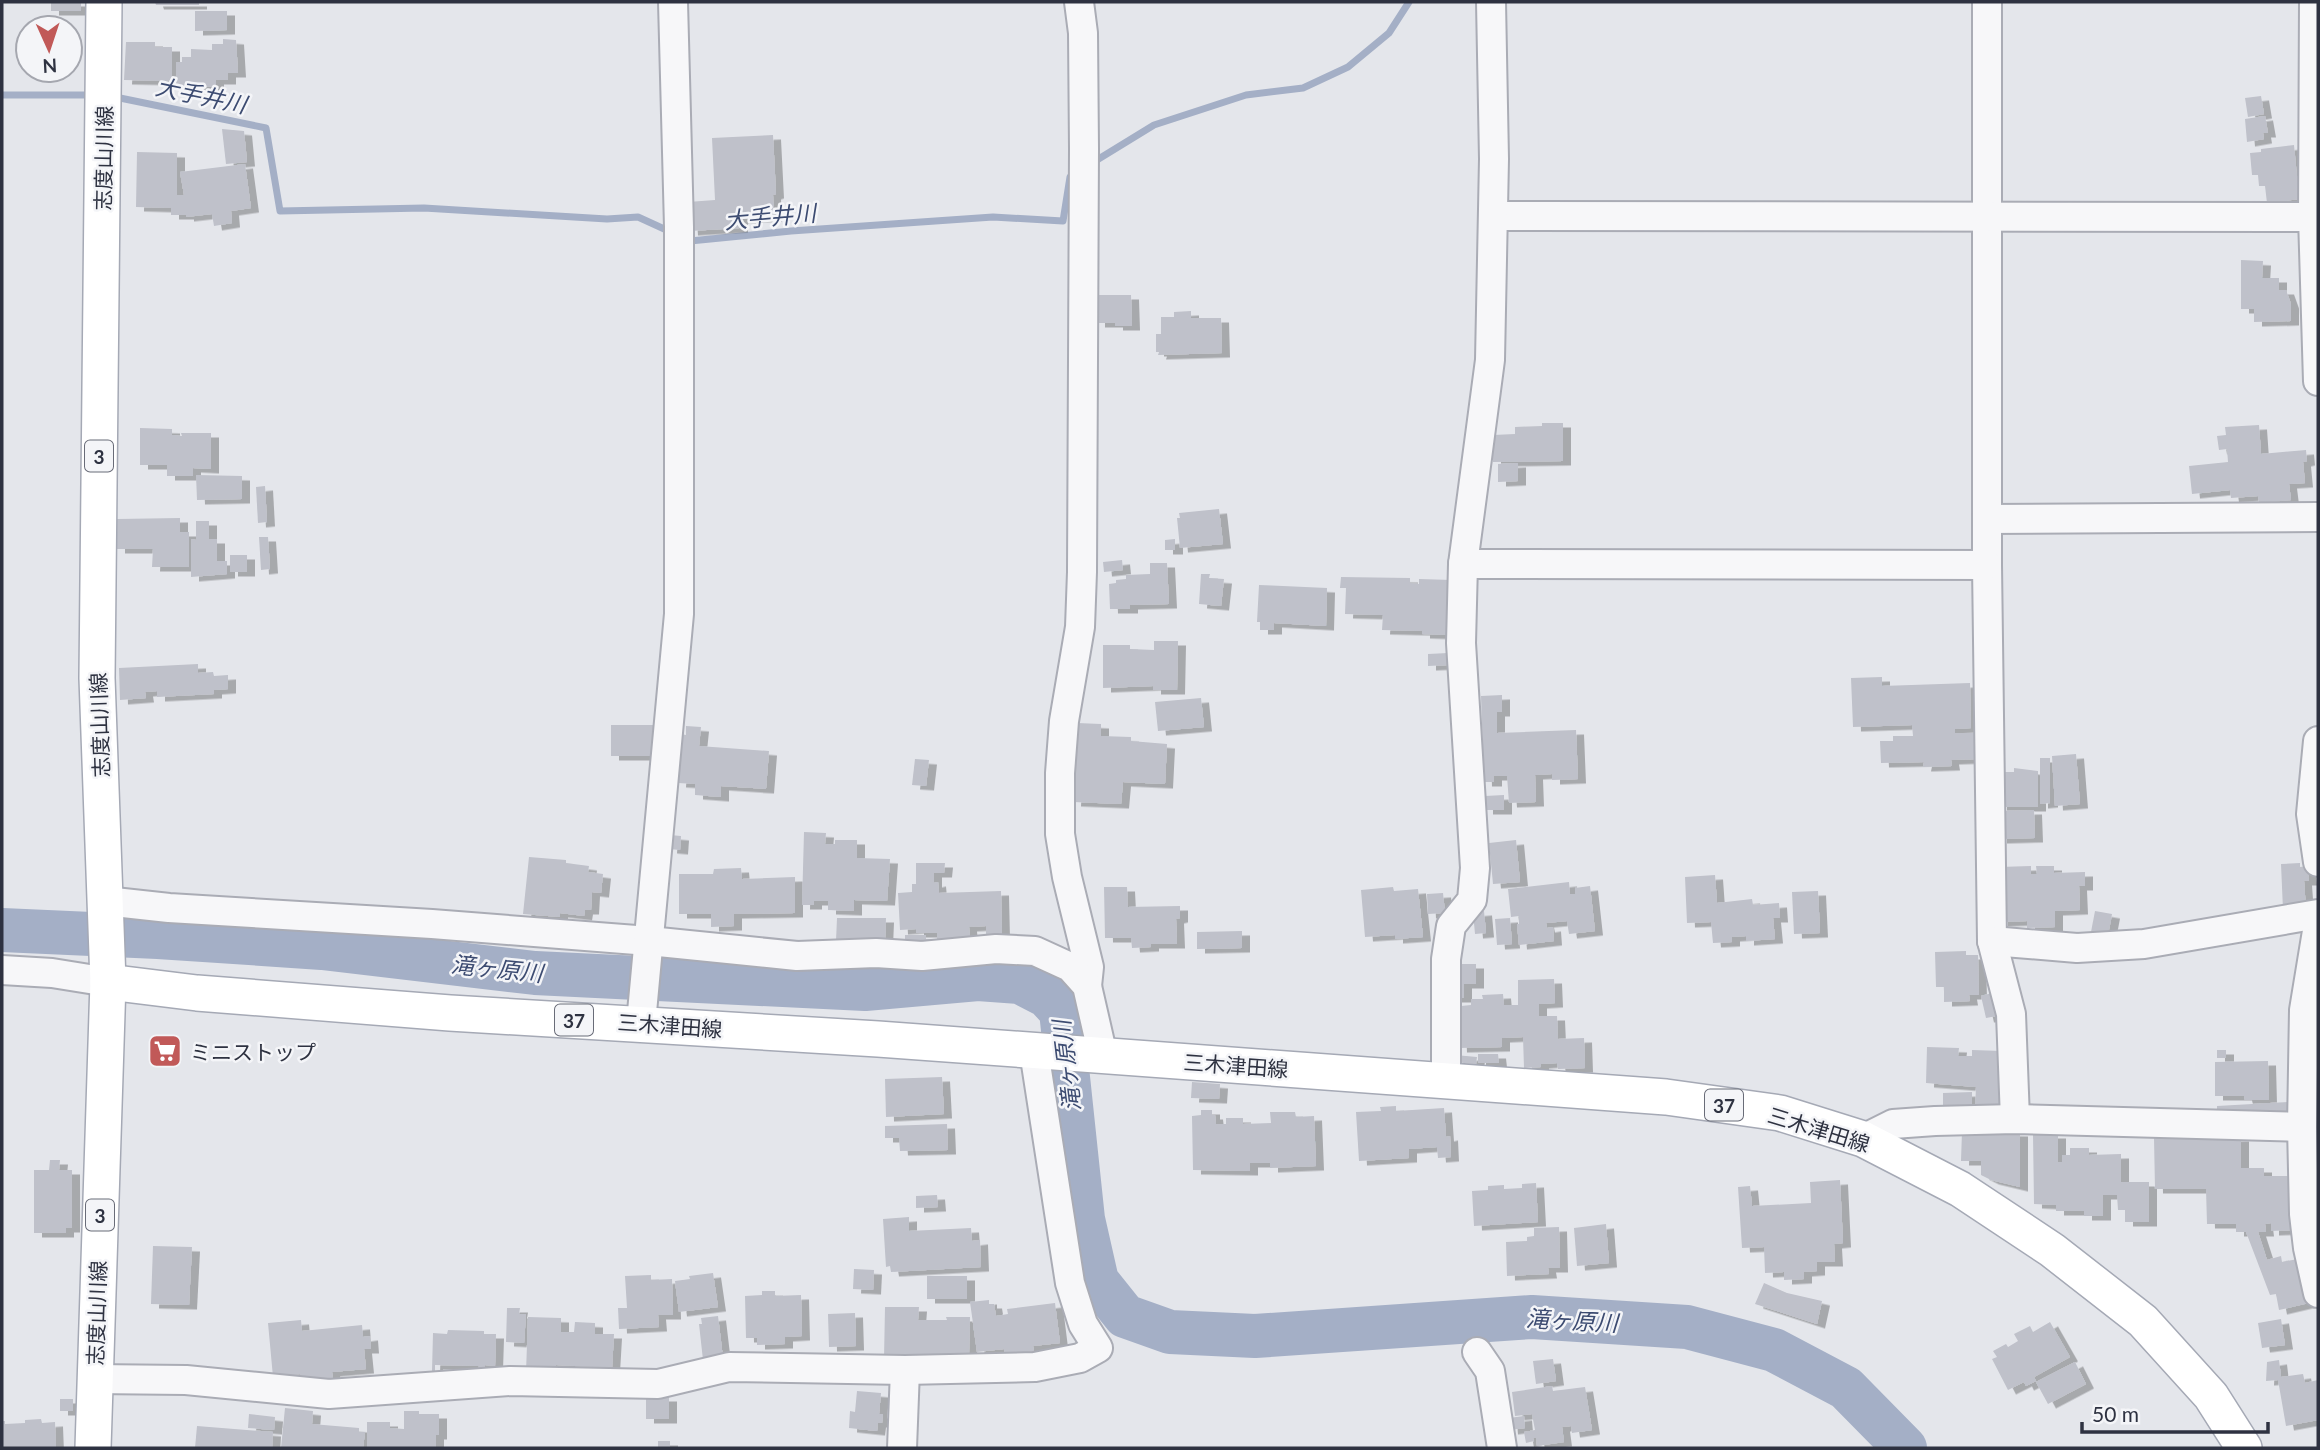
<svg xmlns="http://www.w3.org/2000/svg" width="2320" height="1450" viewBox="0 0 2320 1450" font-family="Lato,'Noto Sans JP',sans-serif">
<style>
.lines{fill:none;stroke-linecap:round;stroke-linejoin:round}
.stream{stroke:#a4afc6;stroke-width:7}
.river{stroke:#a4afc6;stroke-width:44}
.building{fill:#bfc1ca;filter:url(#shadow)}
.minor-casing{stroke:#aaacb5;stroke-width:32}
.major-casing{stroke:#a5a9b5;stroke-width:38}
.minor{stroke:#f7f7f9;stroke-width:28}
.major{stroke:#fff;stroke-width:35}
.labels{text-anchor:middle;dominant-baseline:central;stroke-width:5;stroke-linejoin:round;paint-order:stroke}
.shield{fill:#f4f5f8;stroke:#696c78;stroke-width:2}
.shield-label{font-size:19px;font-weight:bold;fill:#2e3241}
.street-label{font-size:21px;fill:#2e3241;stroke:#f4f5f8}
.poi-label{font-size:21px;fill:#2e3241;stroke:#f4f5f8;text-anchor:start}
.water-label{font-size:23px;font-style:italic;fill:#3c4b71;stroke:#f4f5f8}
</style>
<defs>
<filter id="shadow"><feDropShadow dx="8" dy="4.5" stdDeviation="0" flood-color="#0004"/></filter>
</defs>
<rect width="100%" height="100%" fill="#e4e6eb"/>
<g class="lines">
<g class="stream">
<polyline points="2,95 84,95"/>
<polyline points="120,98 266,128 280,211 424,208 607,219 638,217 673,233"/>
<polyline points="1092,163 1154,125 1246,95 1303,88 1348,67 1389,33 1409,2"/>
<polyline points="687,240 690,241 791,231 993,217 1063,221 1070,177 1076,173"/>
</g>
<polyline class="river" points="2,930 158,937 322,948 535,973 865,989 978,979 1020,982 1047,996 1061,1011 1083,1219 1097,1281 1125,1316 1170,1332 1255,1336 1532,1317 1687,1327 1774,1350 1846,1388 1905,1448"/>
</g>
<g class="building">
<rect x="51" y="2" width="30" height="9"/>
<polygon points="155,2 199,2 199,5 156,5"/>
<polygon points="195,11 227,11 227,30 195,31"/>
<polygon points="223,39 236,40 238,73 228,73 228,80 216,80 216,87 176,86 176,62 182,62 182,57 191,57 191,49 212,50 212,44 223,44"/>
<polygon points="126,42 155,42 155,47 172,47 172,81 124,80"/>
<polygon points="2261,96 2264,114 2248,117 2245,98"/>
<polygon points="2265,116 2268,133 2263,133 2264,139 2247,142 2245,119"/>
<polygon points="222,129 244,131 247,162 226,164"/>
<polygon points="773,135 776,194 773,195 774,217 740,219 740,228 690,231 688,202 715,200 712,138"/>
<polygon points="2294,145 2297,177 2302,176 2303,187 2298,187 2300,199 2267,203 2265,186 2259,186 2258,175 2252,175 2250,153 2261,152 2261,149"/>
<polygon points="137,152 177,153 177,195 184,195 180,172 245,164 251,208 231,211 232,223 214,226 212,214 186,217 186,215 171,215 171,208 136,207"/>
<polygon points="2241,260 2263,261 2262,278 2279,278 2279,290 2286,290 2291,304 2291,321 2254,322 2254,309 2241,309"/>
<polygon points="1097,295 1131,295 1132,326 1115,326 1115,323 1097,323"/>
<polygon points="1191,311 1191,318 1221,318 1222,353 1158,355 1159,352 1156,352 1156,334 1161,334 1161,317 1174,317 1174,312"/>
<polygon points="1542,423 1563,423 1563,461 1493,462 1493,435 1515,434 1515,427 1542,426"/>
<polygon points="2259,425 2261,454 2306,450 2307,461 2303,462 2305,483 2289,484 2291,500 2259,503 2258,496 2231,498 2230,490 2192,494 2189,466 2228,462 2227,449 2219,450 2217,436 2226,435 2225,427"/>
<polygon points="140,428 172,429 172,435 182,436 181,433 211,433 211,469 193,468 193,476 167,476 167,465 140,465"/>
<polygon points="1518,463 1518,481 1498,482 1498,464"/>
<polygon points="196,475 242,476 242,499 197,500"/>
<polygon points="265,486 267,522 258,523 256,487"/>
<polygon points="1219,509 1223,544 1180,548 1177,518 1180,518 1179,513"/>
<polygon points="180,518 180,532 189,532 189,567 152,567 153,549 117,549 117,519"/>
<polygon points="196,521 209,521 209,539 217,539 217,561 227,561 227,574 191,577 191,539 196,540"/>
<polygon points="259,537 268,537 270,569 261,570"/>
<polygon points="1175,539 1175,550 1165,550 1165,540"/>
<rect x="230" y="555" width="17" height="17"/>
<polygon points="1122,560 1123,570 1104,572 1103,562"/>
<polygon points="1150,563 1167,563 1169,604 1130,605 1130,609 1110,609 1109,584 1116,583 1116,580 1126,579 1126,575 1150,574"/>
<polygon points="1201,574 1210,574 1209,578 1224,579 1221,606 1199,604"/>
<polygon points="1341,577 1410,578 1410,583 1419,584 1419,579 1452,580 1450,635 1422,634 1422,631 1382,630 1383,615 1345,614 1346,588 1340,588"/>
<polygon points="1259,585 1327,588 1326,626 1274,623 1274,630 1260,630 1260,622 1257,622"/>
<polygon points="1154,641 1178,641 1177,690 1153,690 1153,686 1103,688 1103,645 1130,645 1130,649 1154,650"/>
<polygon points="1448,653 1449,665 1428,666 1428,654"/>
<polygon points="198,664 198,673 213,672 214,676 228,675 228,689 214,690 214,694 157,697 157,691 145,692 146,698 120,700 119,668"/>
<polygon points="1882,677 1882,686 1970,683 1971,728 1955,729 1955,733 1977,733 1978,759 1951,760 1952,766 1923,767 1924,762 1881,763 1880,741 1893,741 1893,736 1913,736 1912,725 1853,727 1851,678"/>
<polygon points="1502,695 1502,712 1497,712 1497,733 1576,730 1578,779 1552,780 1552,774 1535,775 1536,802 1509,803 1507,776 1494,776 1494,782 1484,782 1481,696"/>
<polygon points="1201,698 1204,727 1158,731 1155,702"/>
<polygon points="1077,723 1101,724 1101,736 1131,737 1131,741 1167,744 1165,784 1123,782 1121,804 1073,802"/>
<rect x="611" y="725" width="45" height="31"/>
<polygon points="686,726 701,727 699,746 769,751 766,789 721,786 721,797 695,795 695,784 678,783 681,734 686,735"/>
<polygon points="2076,754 2080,804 2055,806 2052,756"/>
<polygon points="2040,758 2050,758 2050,803 2040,804"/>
<polygon points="915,759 929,760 926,786 912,785"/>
<polygon points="2014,768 2038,771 2038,807 1999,807 1999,772 2014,772"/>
<polygon points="1504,795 1504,810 1485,810 1485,796"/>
<polygon points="2034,810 2035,838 1999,839 1999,811"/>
<polygon points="804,832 826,833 825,844 835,844 835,840 857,840 857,858 890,859 887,901 854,900 854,911 828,910 828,901 814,901 814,905 802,905"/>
<polygon points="670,835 681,836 680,850 669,849"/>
<polygon points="1516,840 1520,882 1493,884 1489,843"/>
<polygon points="529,857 566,860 566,863 589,866 588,872 603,874 601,893 592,892 591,910 585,910 584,916 560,913 560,917 523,914"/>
<polygon points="916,863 945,863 944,873 934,873 934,883 938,882 939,893 1001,891 1002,935 986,936 986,926 969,927 970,938 937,939 937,933 916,933 916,929 900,930 898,893 912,892 912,884 916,884"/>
<polygon points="2300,863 2300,867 2308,866 2309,881 2304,881 2306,909 2283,910 2281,864"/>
<polygon points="2031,866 2031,874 2037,874 2036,866 2054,866 2054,873 2085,872 2085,886 2079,886 2080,910 2055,911 2055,927 2027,928 2027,921 2000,922 1999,867"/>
<polygon points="741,868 742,879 795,877 795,913 734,914 734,926 711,927 711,914 679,914 679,874 713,874 714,869"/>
<polygon points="1715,875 1717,903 1752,899 1753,905 1779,903 1780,918 1773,918 1775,939 1746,941 1746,936 1732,937 1732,942 1713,943 1711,922 1687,923 1685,877"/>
<polygon points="1569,882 1570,894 1575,894 1575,888 1590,886 1595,931 1569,934 1567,921 1546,923 1547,928 1553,927 1554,941 1519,945 1517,924 1519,924 1519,916 1511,917 1508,889"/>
<polygon points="1104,887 1127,887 1128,907 1180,906 1180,918 1176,919 1177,944 1151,944 1151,947 1132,948 1131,938 1105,938"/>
<polygon points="1393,887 1394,891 1418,889 1423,937 1395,939 1395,935 1365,937 1361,890"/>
<polygon points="1818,891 1820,933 1794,934 1792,892"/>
<polygon points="1443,893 1445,913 1428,914 1427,894"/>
<polygon points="1484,911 1486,933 1475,934 1473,912"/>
<polygon points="2095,911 2112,914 2108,935 2091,932"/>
<polygon points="837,918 886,918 885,942 836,941"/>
<polygon points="1510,918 1512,944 1497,945 1495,919"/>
<polygon points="1242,931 1242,948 1197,949 1197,932"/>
<rect x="905" y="935" width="21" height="6"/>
<polygon points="1966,951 1966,955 1978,955 1979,995 1969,995 1970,1001 1944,1002 1944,987 1936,987 1935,952"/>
<polygon points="1453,964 1476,964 1476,984 1464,984 1464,998 1453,998"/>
<polygon points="1554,979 1555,1003 1539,1004 1539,1016 1557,1016 1558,1039 1584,1038 1585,1068 1558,1069 1557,1063 1541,1064 1541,1067 1524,1068 1523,1037 1502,1038 1502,1047 1459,1048 1458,1024 1462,1024 1461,1006 1471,1005 1471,999 1483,999 1482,995 1503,994 1504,1005 1518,1005 1518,980"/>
<polygon points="1992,993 1997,1016 1986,1018 1981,996"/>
<polygon points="1927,1047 1959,1048 1958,1056 1972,1056 1972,1050 2002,1051 2000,1111 1975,1110 1976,1087 1926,1083"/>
<rect x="2217" y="1050" width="9" height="8"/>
<polygon points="1478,1054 1498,1054 1499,1063 1478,1063"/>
<polygon points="1455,1055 1477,1057 1476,1064 1454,1062"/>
<polygon points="2268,1061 2269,1100 2245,1100 2244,1096 2215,1096 2215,1062"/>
<polygon points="942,1077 944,1114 886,1117 885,1079"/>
<polygon points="1192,1082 1220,1084 1219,1099 1191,1098"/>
<polygon points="1972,1092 1972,1112 1943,1112 1943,1093"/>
<polygon points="2289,1102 2290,1112 2217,1116 2217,1106"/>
<polygon points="1396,1106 1396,1111 1444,1108 1446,1137 1450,1136 1451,1157 1438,1158 1437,1147 1409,1149 1409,1158 1359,1161 1356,1112 1381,1111 1380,1107"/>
<polygon points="1201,1110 1212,1110 1212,1115 1215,1115 1216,1124 1226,1124 1226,1118 1243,1118 1243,1124 1271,1123 1270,1112 1295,1112 1296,1117 1314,1116 1316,1166 1270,1168 1270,1163 1250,1163 1250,1171 1193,1170 1192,1116 1201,1115"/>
<polygon points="947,1124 948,1150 900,1151 899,1138 885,1138 885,1126"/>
<polygon points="1962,1131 2020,1132 2020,1187 1991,1180 1981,1175 1981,1161 1961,1161"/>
<polygon points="2033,1134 2058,1134 2058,1162 2062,1162 2062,1155 2070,1155 2070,1148 2089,1148 2089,1155 2121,1154 2121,1182 2149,1182 2149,1222 2125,1222 2125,1210 2118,1210 2117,1195 2103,1195 2103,1216 2084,1216 2084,1211 2056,1211 2056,1205 2034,1204"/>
<polygon points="2241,1137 2241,1168 2264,1168 2264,1176 2292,1176 2295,1230 2271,1231 2271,1223 2265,1224 2266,1232 2258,1232 2267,1260 2281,1256 2282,1262 2303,1258 2313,1302 2279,1310 2276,1294 2270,1295 2246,1232 2236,1232 2236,1224 2207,1224 2206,1189 2155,1189 2154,1138"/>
<polygon points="50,1160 60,1160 59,1170 72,1170 72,1228 66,1228 66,1233 34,1233 34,1170 49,1170"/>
<polygon points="1840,1180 1843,1243 1834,1244 1835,1262 1817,1262 1817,1271 1804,1272 1804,1279 1784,1280 1784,1272 1765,1273 1764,1247 1742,1248 1738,1187 1750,1186 1752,1206 1811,1203 1810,1182"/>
<polygon points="1536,1183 1538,1222 1474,1226 1472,1191 1488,1190 1488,1186 1504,1185 1504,1189 1522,1188 1522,1184"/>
<polygon points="937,1195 938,1207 916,1208 916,1196"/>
<polygon points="909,1217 909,1231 971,1228 972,1241 980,1240 981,1267 891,1272 890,1266 886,1267 883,1219"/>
<polygon points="1606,1224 1609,1263 1577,1266 1574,1228"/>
<polygon points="1559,1227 1560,1268 1548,1268 1549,1274 1507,1276 1506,1242 1527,1241 1527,1237 1534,1236 1534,1228"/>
<polygon points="153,1246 192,1247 189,1305 151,1304"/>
<polygon points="854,1269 874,1270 873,1290 853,1289"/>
<polygon points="713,1273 718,1307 679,1312 675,1281 690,1279 689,1276"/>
<polygon points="651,1275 651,1280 672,1279 673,1315 658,1315 659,1327 619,1329 618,1308 627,1308 625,1276"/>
<rect x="927" y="1276" width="40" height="23"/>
<polygon points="1764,1283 1787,1293 1822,1301 1817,1324 1755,1304"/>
<polygon points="762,1291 775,1291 775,1296 801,1295 802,1336 785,1337 785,1344 757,1345 757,1338 746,1338 745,1296 762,1295"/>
<polygon points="989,1300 989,1304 994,1304 996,1316 1008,1314 1007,1309 1055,1303 1060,1343 1033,1346 1034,1351 1005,1355 1004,1349 977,1352 970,1302"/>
<polygon points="885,1307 919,1307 918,1320 947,1320 946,1317 970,1317 969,1354 952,1354 952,1361 884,1359"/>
<polygon points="507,1308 520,1308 519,1314 526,1314 524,1343 506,1342"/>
<polygon points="855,1313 856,1346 829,1347 828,1314"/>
<polygon points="718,1316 723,1358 703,1360 699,1324 702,1324 701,1318"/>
<polygon points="528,1317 561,1318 561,1332 574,1332 575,1322 595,1323 595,1334 614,1334 612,1368 556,1365 555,1371 526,1372"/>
<polygon points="2281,1319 2285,1345 2262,1348 2258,1323"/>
<polygon points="301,1320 302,1331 362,1325 363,1337 370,1336 371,1349 364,1349 366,1369 332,1372 333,1380 301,1383 300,1374 273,1377 268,1323"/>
<polygon points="2050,1322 2070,1357 2034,1377 2036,1381 2026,1386 2024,1382 2008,1390 1992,1359 1997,1357 1993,1351 2006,1344 2008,1347 2018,1341 2014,1334 2030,1326 2033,1332"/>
<polygon points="448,1330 484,1331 484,1334 496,1334 495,1366 485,1365 484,1372 478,1372 479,1366 435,1365 435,1371 432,1371 433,1333 447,1334"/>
<polygon points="1553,1359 1556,1381 1536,1384 1533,1361"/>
<polygon points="2279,1360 2281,1377 2303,1374 2305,1383 2318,1380 2318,1420 2286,1426 2278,1380 2266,1381 2267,1362"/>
<polygon points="2075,1362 2086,1384 2048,1404 2036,1382"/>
<polygon points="1552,1386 1553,1391 1585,1387 1592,1430 1572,1433 1571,1426 1562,1427 1564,1442 1537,1446 1536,1438 1533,1438 1534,1441 1526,1443 1524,1432 1535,1430 1532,1414 1515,1416 1512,1392"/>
<polygon points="857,1391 881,1393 879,1414 883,1414 882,1423 878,1423 877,1431 849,1428 850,1411 855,1412"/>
<rect x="646" y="1397" width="23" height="22"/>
<rect x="60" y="1399" width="13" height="12"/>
<polygon points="285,1408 313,1411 312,1424 359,1428 359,1432 365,1432 363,1448 281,1448"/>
<polygon points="404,1411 419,1411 419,1414 439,1414 439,1435 436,1435 436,1448 367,1448 367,1422 390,1422 390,1428 404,1429"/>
<polygon points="249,1414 275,1417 274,1430 248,1428"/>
<polygon points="1524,1416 1525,1428 1510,1430 1509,1418"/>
<polygon points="41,1419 42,1423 55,1422 56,1448 2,1448 2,1421 5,1421 5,1424 25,1423 25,1420"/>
<polygon points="197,1426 273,1432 272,1448 195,1448"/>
<rect x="658" y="1441" width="12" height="7"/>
</g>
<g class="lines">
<defs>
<g id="minor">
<polyline points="1079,2 1083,33 1084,149 1082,572 1080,627 1064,721 1060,773 1060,834 1067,877 1089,967 1087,986"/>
<polyline points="1987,2 1987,565 1992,941 2011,1014 2015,1119"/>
<polyline points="2314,2 2313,217 2318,381"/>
<polyline points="1493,216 2313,217"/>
<polyline points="1987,519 2318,517"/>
<polyline points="1463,564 1987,565"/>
<polyline points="2318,741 2311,814 2318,862"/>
<polyline points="105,901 169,908 432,924 649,941 797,956 876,953 922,956 996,949 1035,951 1070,967 1087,986 1103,1056"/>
<polyline points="2318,925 2304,1010 2302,1127 2304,1214 2308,1248 2318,1293"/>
<polyline points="1992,941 2077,948 2144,944 2318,914"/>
<polyline points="2,970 52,973 108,982"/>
<polyline points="641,1023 679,614 679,227 673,2"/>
<polyline points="1446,1080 1446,959 1451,926 1472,900 1475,868 1461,643 1463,564 1490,360 1494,159 1491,2"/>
<polyline points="1863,1139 1893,1124 1935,1121 2015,1119 2302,1127"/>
<polyline points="1477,1352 1490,1371 1502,1448"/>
<polyline points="93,1379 186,1380 329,1394 510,1381 658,1384 729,1367 905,1370 1035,1367 1080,1358 1098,1348 1083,1324 1070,1283 1034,1051"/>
<polyline points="902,1448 905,1370"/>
</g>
<g id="major">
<polyline points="108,982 197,993 450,1013 878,1039 1666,1097 1780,1113 1863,1139 1960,1189 2052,1250 2143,1321 2211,1396 2244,1448"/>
<polyline points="93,1448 108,982 97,678 104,2"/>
</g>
</defs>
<use href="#minor" class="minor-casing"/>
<use href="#major" class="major-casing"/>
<use href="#minor" class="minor"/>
<use href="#major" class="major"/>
</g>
<defs>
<symbol id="supermarket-square" viewBox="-11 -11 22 22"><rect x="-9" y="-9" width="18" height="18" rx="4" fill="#c15958" stroke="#f4f5f8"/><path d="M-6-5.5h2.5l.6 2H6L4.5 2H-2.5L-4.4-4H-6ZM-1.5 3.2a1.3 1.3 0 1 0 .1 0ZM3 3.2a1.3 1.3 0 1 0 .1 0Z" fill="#fff"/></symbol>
</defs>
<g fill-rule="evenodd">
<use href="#supermarket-square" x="146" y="1032" width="38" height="38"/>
</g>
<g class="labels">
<g class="shield">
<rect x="85" y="440.5" width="28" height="31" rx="5"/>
<rect x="555" y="1004.5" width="38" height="31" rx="5"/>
<rect x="1705" y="1089.5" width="38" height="31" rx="5"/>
<rect x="86" y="1199.5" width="28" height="31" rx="5"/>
</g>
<g class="shield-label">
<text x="99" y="456">3</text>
<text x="574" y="1020">37</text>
<text x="1724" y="1105">37</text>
<text x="100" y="1215">3</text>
</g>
<g class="street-label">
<text transform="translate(103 158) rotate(-89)">志度山川線</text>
<text transform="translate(99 725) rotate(-92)">志度山川線</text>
<text transform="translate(670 1025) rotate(4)">三木津田線</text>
<text transform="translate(1236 1065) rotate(4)">三木津田線</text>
<text transform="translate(1819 1129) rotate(17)">三木津田線</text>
<text transform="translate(96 1313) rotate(-88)">志度山川線</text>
</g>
<g class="poi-label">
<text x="190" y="1051">ミニストップ</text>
</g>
<g class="water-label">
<text transform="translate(201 95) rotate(12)">大手井川</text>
<text transform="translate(770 216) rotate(-5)">大手井川</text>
<text transform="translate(497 968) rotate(6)">滝ヶ原川</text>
<text transform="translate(1066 1066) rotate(-97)">滝ヶ原川</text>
<text transform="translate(1572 1320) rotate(3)">滝ヶ原川</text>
</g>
</g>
<rect width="2320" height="1450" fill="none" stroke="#2e3241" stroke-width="7"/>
<g transform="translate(49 49) rotate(177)"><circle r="33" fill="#f4f5f8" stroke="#a5a7af" stroke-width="2"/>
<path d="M0-5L12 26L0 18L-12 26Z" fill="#c15958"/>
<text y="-10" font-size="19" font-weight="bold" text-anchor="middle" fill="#2e3241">N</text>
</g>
<path d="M2082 1422v10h186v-10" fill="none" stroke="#2e3241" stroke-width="3.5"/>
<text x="2092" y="1422" font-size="21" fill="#2e3241" stroke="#f4f5f8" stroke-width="5" paint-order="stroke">50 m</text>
</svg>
